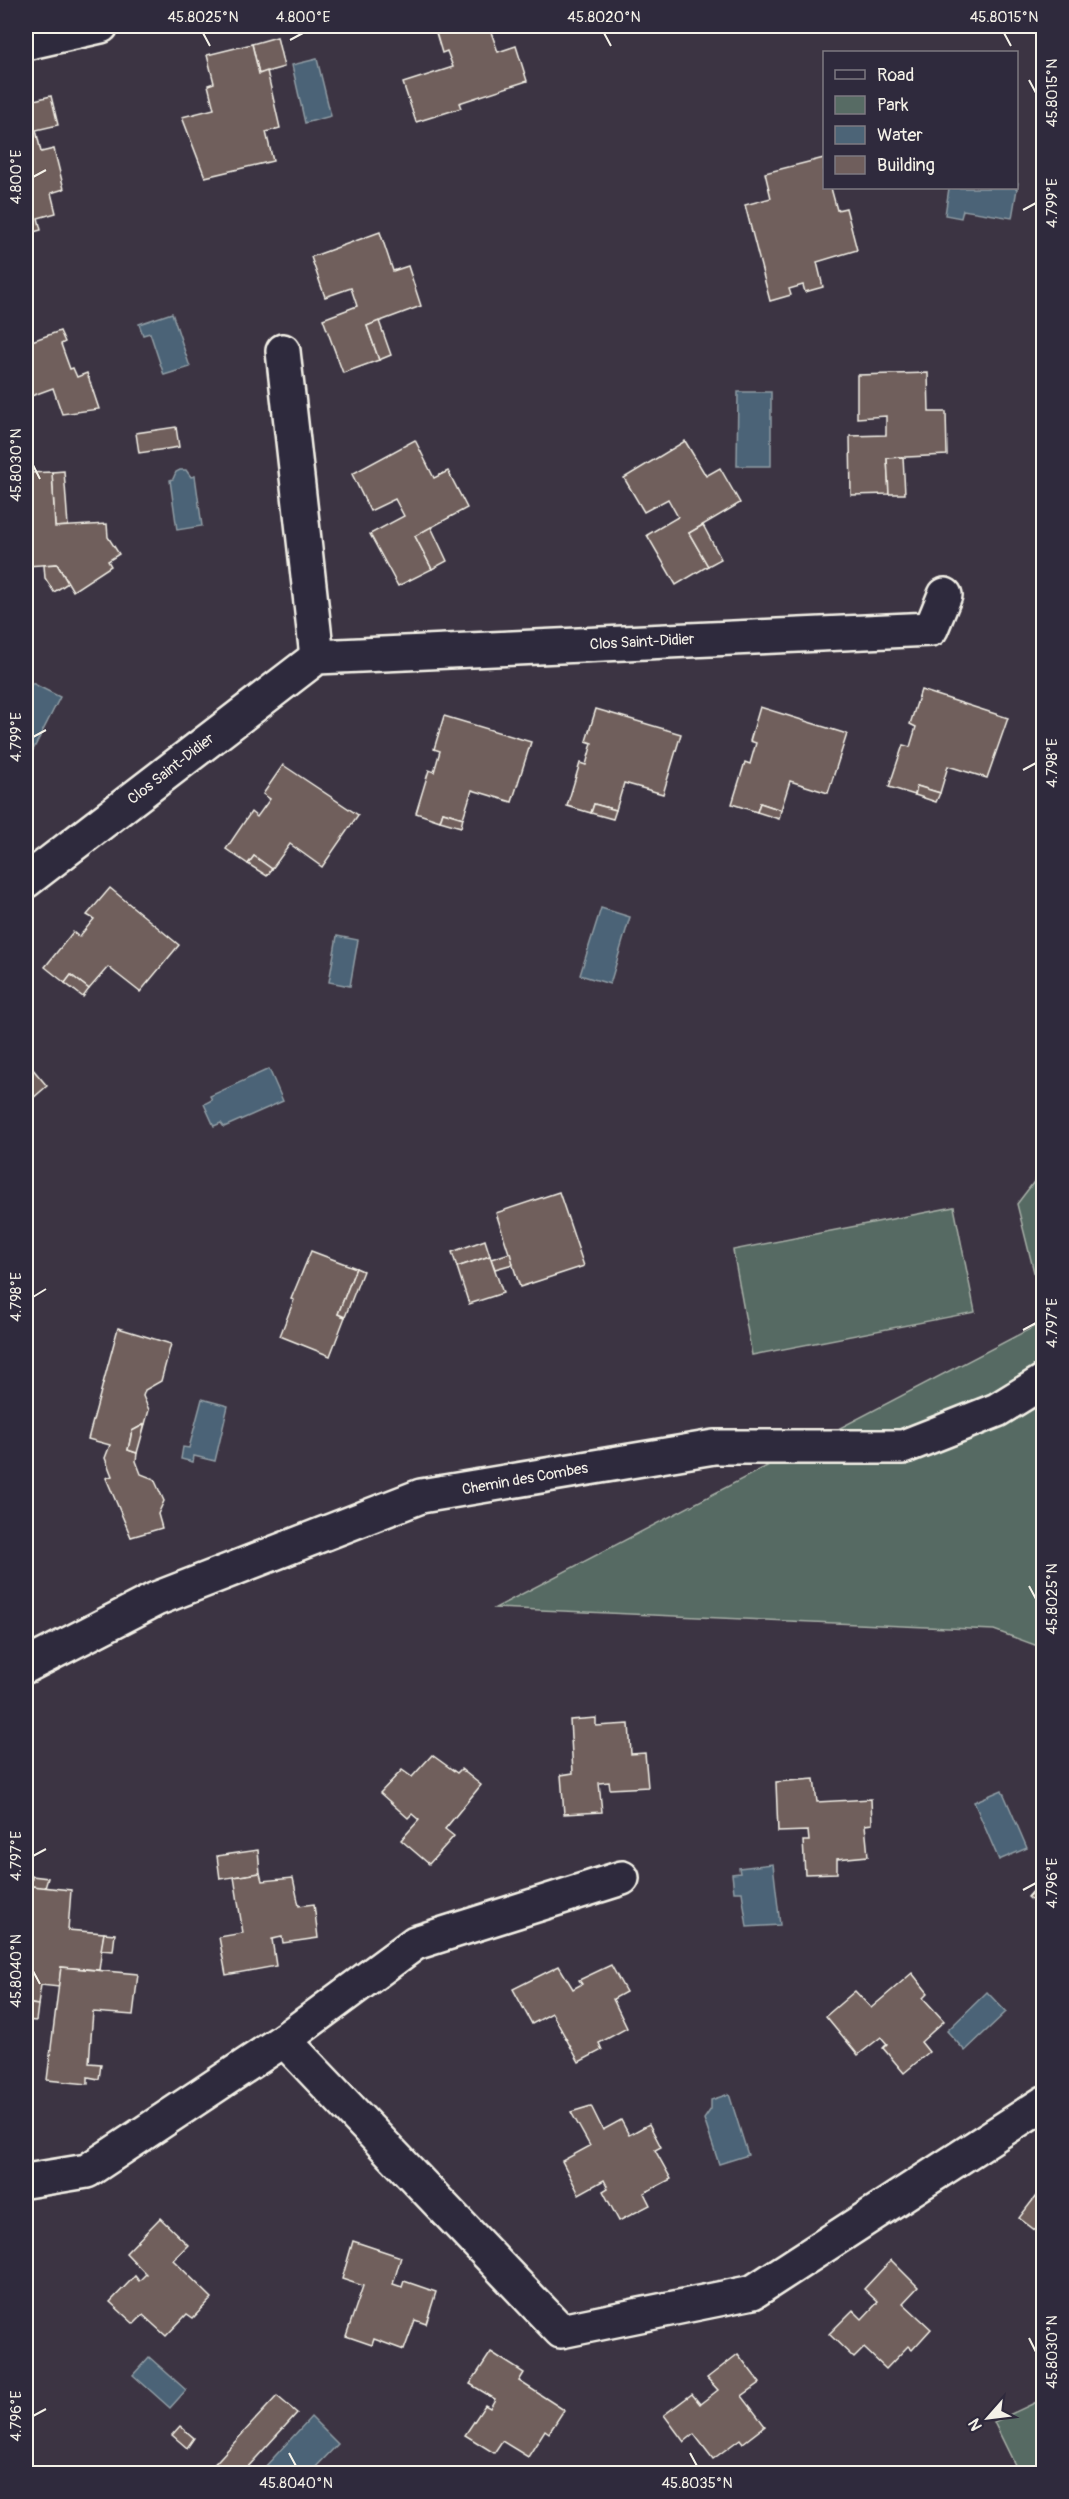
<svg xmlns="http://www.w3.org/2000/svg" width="1069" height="2499" viewBox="0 0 1069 2499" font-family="Pangolin,sans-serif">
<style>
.green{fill:#576b64;stroke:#a6aea6;stroke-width:1.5}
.water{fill:#4c6477;stroke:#8f9ca4;stroke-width:1.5}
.building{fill:#6f5e5c;stroke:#f4f1e8;stroke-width:1.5}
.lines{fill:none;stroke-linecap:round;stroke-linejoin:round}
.street-casing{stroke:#f4f1e8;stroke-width:38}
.street{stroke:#2f2a3d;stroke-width:33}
.ticks{fill:none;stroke:#f4f1e8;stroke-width:2}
.labels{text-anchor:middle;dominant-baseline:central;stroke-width:4.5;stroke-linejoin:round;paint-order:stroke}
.street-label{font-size:15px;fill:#f4f1e8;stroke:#2f2a3d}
.neatline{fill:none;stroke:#f4f1e8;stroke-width:2}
.ticks-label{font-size:15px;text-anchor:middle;fill:#f4f1e8}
</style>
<rect width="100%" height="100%" fill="#3c3443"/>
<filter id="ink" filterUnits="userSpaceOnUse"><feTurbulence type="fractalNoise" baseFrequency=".0167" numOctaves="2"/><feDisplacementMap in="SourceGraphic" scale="12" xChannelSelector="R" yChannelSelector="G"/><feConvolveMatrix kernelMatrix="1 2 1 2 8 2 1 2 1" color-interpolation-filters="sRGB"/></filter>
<g filter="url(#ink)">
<g class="green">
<polygon points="1043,1170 1043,1308 1017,1204"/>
<polygon points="954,1207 975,1312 752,1355 733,1250"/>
<polygon points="1043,1322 1043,1648 994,1630 495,1608"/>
<polygon points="1043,2399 1043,2473 1019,2473 994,2422"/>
</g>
<g class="water">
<polygon points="317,59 331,116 305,123 292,65"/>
<polygon points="1017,183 1018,183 1012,218 963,210 961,218 945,215 949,188 1016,188"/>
<polygon points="172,313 190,367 164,375 150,333 143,335 139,324"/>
<polygon points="738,392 771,392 771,466 737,466"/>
<polygon points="180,470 186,470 191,477 195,476 202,526 177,530 170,480 173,479 176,472"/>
<polygon points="32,683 60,697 31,754 26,751 26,695"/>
<polygon points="601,908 630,917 610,984 580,975"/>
<polygon points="337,936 358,940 350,986 329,982"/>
<polygon points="269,1069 283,1101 224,1127 221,1123 214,1126 204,1104 212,1100 210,1096"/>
<polygon points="202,1399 228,1406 215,1461 194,1456 193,1462 181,1459 183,1447 189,1448"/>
<polygon points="1002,1790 1027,1848 999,1860 974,1802"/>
<polygon points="773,1864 780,1925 747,1927 742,1892 734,1892 732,1874 740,1873 739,1868"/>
<polygon points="987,1992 1006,2012 965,2051 947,2031"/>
<polygon points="729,2094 748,2155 719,2164 704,2119 711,2109 711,2100"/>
<polygon points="149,2357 186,2390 170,2408 133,2375"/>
<polygon points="311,2417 338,2444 310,2473 269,2473 263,2469"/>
</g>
<g class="building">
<polygon points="434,26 489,26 498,52 516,46 527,81 459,103 461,108 416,122 403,83 453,67 447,51 442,53"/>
<polygon points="277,37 284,67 259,74 252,44"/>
<polygon points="252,44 259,74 267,71 280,128 266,132 273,161 205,177 182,117 214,109 208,85 214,83 207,55"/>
<polygon points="51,96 58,125 36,130 41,152 54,149 64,189 51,193 56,213 38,218 41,230 26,234 26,102"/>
<polygon points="824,158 824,188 831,188 837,210 846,208 857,250 817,262 823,287 805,292 803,285 789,289 791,295 770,301 745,205 771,198 765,173"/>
<polygon points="380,232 393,271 408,266 421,306 367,326 379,360 343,373 323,319 357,306 351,288 325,297 311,257"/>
<polygon points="379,321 391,355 379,360 367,326"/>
<polygon points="60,331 65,342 61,344 70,369 73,368 77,377 87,373 99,409 62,414 53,388 26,398 26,343"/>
<polygon points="928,373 929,412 946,412 947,455 887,458 889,494 851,495 850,436 886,435 886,416 857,418 857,375"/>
<polygon points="176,427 179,447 139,453 136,433"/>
<polygon points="415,440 434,478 448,471 467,508 415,536 432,569 398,586 370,534 404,516 395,499 370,511 352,474"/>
<polygon points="685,441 706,476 720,468 740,503 689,533 708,566 676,585 647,535 678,517 668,499 644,512 624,478"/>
<polygon points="903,457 905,494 889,494 887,458"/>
<polygon points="64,471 68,526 55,527 52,472"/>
<polygon points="52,472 55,527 107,524 108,537 119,554 108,561 111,566 73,591 57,564 26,566 26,473"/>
<polygon points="703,525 721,559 708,566 689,533"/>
<polygon points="431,527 447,561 432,569 415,536"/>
<polygon points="57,564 68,583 54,592 45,578 44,565"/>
<polygon points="921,690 1008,718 987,778 948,766 940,793 917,786 915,795 889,787 903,745 910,747 916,727 910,724"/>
<polygon points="760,707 847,734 828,793 790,781 781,810 760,803 757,812 732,804 745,762 750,764 756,743 750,741"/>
<polygon points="596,709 681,734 663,794 624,783 616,810 594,804 591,813 567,806 580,763 586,765 592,743 586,741"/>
<polygon points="444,716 531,742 512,802 472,790 463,818 443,812 440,821 416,813 429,770 434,772 440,751 434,749"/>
<polygon points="283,765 358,815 322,867 290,844 272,869 254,856 248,864 226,849 251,812 257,817 270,799 263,794"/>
<polygon points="917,786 940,793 936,802 915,795"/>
<polygon points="760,803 781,810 779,819 757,812"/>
<polygon points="594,804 616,810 613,819 591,813"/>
<polygon points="443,812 463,818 461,827 440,821"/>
<polygon points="254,856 272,869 267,876 248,864"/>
<polygon points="110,888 179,945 140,992 108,967 89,989 71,975 65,983 45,967 73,932 79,937 94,919 87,915"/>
<polygon points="71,975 89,989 83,997 65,983"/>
<polygon points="26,1061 47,1086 26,1104"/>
<polygon points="559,1192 584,1266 520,1287 496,1213"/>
<polygon points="485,1240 490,1256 457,1267 452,1252"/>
<polygon points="311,1251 356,1268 338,1314 345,1317 330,1356 280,1336 294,1300 291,1299"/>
<polygon points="510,1253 513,1264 495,1269 491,1259"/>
<polygon points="490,1256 503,1293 469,1304 457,1267"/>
<polygon points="356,1268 363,1271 345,1317 338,1314"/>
<polygon points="118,1328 171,1344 161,1381 145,1390 143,1396 149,1410 145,1424 132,1431 128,1450 137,1453 136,1461 141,1474 154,1479 164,1501 158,1514 162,1528 131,1537 106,1478 112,1476 105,1458 110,1445 88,1439"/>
<polygon points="145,1424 137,1453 128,1450 132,1431"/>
<polygon points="596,1718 596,1726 629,1724 631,1754 645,1753 648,1787 610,1789 609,1782 599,1783 602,1812 564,1814 561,1775 573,1773 570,1720"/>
<polygon points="432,1755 457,1773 461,1769 481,1785 445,1829 454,1836 429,1864 401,1840 419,1820 412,1814 408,1818 380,1793 402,1770 412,1777"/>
<polygon points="814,1779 817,1802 871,1799 872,1824 865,1825 868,1856 837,1859 837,1873 805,1874 803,1841 809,1841 808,1831 778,1832 776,1782"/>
<polygon points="258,1850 260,1873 220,1879 217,1856"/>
<polygon points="260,1873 262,1881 293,1878 299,1906 314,1904 318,1938 283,1943 282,1937 272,1939 276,1966 226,1975 219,1937 243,1933 234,1877"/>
<polygon points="32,1876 48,1878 45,1888 31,1886"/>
<polygon points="1044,1879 1044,1911 1028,1897"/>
<polygon points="26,1886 31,1886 27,1922 26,1922"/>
<polygon points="31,1886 71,1890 68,1930 104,1933 99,1970 61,1967 59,1987 41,1985 38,2005 26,2003 26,1938"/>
<polygon points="104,1933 115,1934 113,1951 101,1950"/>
<polygon points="611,1965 626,1992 613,1999 627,2028 599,2043 602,2050 579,2062 552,2013 532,2024 513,1989 559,1966 573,1989 582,1984 579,1980"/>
<polygon points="61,1967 138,1974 133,2015 93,2012 89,2063 101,2064 99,2079 88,2077 88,2084 47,2080"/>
<polygon points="912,1973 928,1993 923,1998 944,2021 921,2042 929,2052 904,2073 883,2048 887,2044 881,2037 858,2055 826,2016 855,1991 871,2008"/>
<polygon points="26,2003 38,2005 36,2021 26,2020"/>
<polygon points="591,2106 603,2130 621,2120 629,2135 649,2124 661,2147 655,2150 671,2179 644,2193 650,2205 619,2221 603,2191 608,2188 604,2180 579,2194 562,2161 590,2146 571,2112"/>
<polygon points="1039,2192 1044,2195 1044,2237 1019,2218"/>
<polygon points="160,2218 188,2245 173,2260 212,2298 193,2318 187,2314 166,2336 143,2315 134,2324 110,2302 135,2276 139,2281 146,2274 126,2253"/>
<polygon points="353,2241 401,2257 393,2284 402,2287 404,2281 436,2292 426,2324 415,2320 404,2350 374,2339 372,2345 346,2336 363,2286 342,2279"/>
<polygon points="891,2260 918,2287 903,2303 931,2329 912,2350 908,2346 886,2369 864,2348 854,2358 829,2334 853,2310 862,2319 878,2302 864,2289"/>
<polygon points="491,2352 524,2373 519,2381 564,2410 549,2433 545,2430 528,2457 502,2441 494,2453 465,2435 485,2405 490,2408 495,2399 470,2384"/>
<polygon points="738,2354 760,2383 742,2396 765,2426 743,2443 740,2439 713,2459 694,2434 684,2442 664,2415 692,2394 700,2404 718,2390 707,2378"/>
<polygon points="277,2396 297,2413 245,2470 249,2474 216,2474 210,2469"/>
<polygon points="180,2426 194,2438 187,2448 172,2435"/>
</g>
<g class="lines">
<defs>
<g id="street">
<polyline points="26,43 101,26"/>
<polyline points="283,351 317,657"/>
<polyline points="26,881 317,657 931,629 945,595"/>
<polyline points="26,1666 156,1599 421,1496 714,1447 903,1447 997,1410 1044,1381"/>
<polyline points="284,2040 415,1943 622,1878"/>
<polyline points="26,2181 87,2171 284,2040 561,2331 753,2292 1044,2103"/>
</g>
</defs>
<use href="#street" class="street-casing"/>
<use href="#street" class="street"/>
</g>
</g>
<path class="ticks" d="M203 33 210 46M604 33 611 46M1004 33 1011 46M290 40 303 33M1029 80 1036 93M33 177 46 170M1023 210 1036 203M33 465 40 479M33 737 46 730M1023 770 1036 763M33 1297 46 1289M1023 1330 1036 1323M1029 1586 1036 1599M33 1856 46 1849M1023 1890 1036 1883M33 1971 40 1984M1029 2338 1036 2352M33 2416 46 2409M289 2453 296 2466M690 2453 697 2466"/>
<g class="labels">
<g class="street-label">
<text transform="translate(642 642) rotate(-3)">Clos Saint-Didier</text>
<text transform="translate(171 769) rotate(-38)">Clos Saint-Didier</text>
<text transform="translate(525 1479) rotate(-10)">Chemin des Combes</text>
</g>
</g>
<rect width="1069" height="2499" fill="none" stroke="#2f2a3d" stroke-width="66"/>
<rect x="823" y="51" width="195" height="138" fill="#2f2a3d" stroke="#7e7a81" stroke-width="1.5"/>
<rect x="835" y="70" width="30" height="9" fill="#2f2a3d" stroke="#7e7a81" stroke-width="1.5"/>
<text x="877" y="81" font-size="18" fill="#f4f1e8">Road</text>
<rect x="835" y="96" width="30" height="18" fill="#576b64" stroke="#7e7a81" stroke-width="1.5"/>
<text x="877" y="111" font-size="18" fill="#f4f1e8">Park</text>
<rect x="835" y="126" width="30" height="18" fill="#4c6477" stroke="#7e7a81" stroke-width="1.5"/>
<text x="877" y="141" font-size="18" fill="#f4f1e8">Water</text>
<rect x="835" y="156" width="30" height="18" fill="#6f5e5c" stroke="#7e7a81" stroke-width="1.5"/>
<text x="877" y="171" font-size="18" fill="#f4f1e8">Building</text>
<g transform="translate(988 2418) rotate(242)" stroke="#2f2a3d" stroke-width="4.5" paint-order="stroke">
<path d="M0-4.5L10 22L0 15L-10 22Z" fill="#f4f1e8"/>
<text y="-9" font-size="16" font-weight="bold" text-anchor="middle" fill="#f4f1e8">N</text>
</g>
<rect x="33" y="33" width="1003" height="2433" class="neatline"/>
<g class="ticks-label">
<text x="203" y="22">45.8025°N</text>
<text x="303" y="22">4.800°E</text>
<text x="604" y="22">45.8020°N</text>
<text x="1004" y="22">45.8015°N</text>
<text transform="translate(1052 93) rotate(-90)" y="5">45.8015°N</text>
<text transform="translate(16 177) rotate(-90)" y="5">4.800°E</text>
<text transform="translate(1052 203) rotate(-90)" y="5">4.799°E</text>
<text transform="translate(16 465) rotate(-90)" y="5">45.8030°N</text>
<text transform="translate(16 737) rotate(-90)" y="5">4.799°E</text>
<text transform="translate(1052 763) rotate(-90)" y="5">4.798°E</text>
<text transform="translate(16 1297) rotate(-90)" y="5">4.798°E</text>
<text transform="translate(1052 1323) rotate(-90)" y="5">4.797°E</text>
<text transform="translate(1052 1599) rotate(-90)" y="5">45.8025°N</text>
<text transform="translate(16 1856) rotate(-90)" y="5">4.797°E</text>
<text transform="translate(1052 1883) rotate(-90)" y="5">4.796°E</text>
<text transform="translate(16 1971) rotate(-90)" y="5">45.8040°N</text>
<text transform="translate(1052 2352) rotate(-90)" y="5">45.8030°N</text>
<text transform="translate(16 2416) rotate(-90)" y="5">4.796°E</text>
<text x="296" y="2488">45.8040°N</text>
<text x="697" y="2488">45.8035°N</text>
</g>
</svg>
